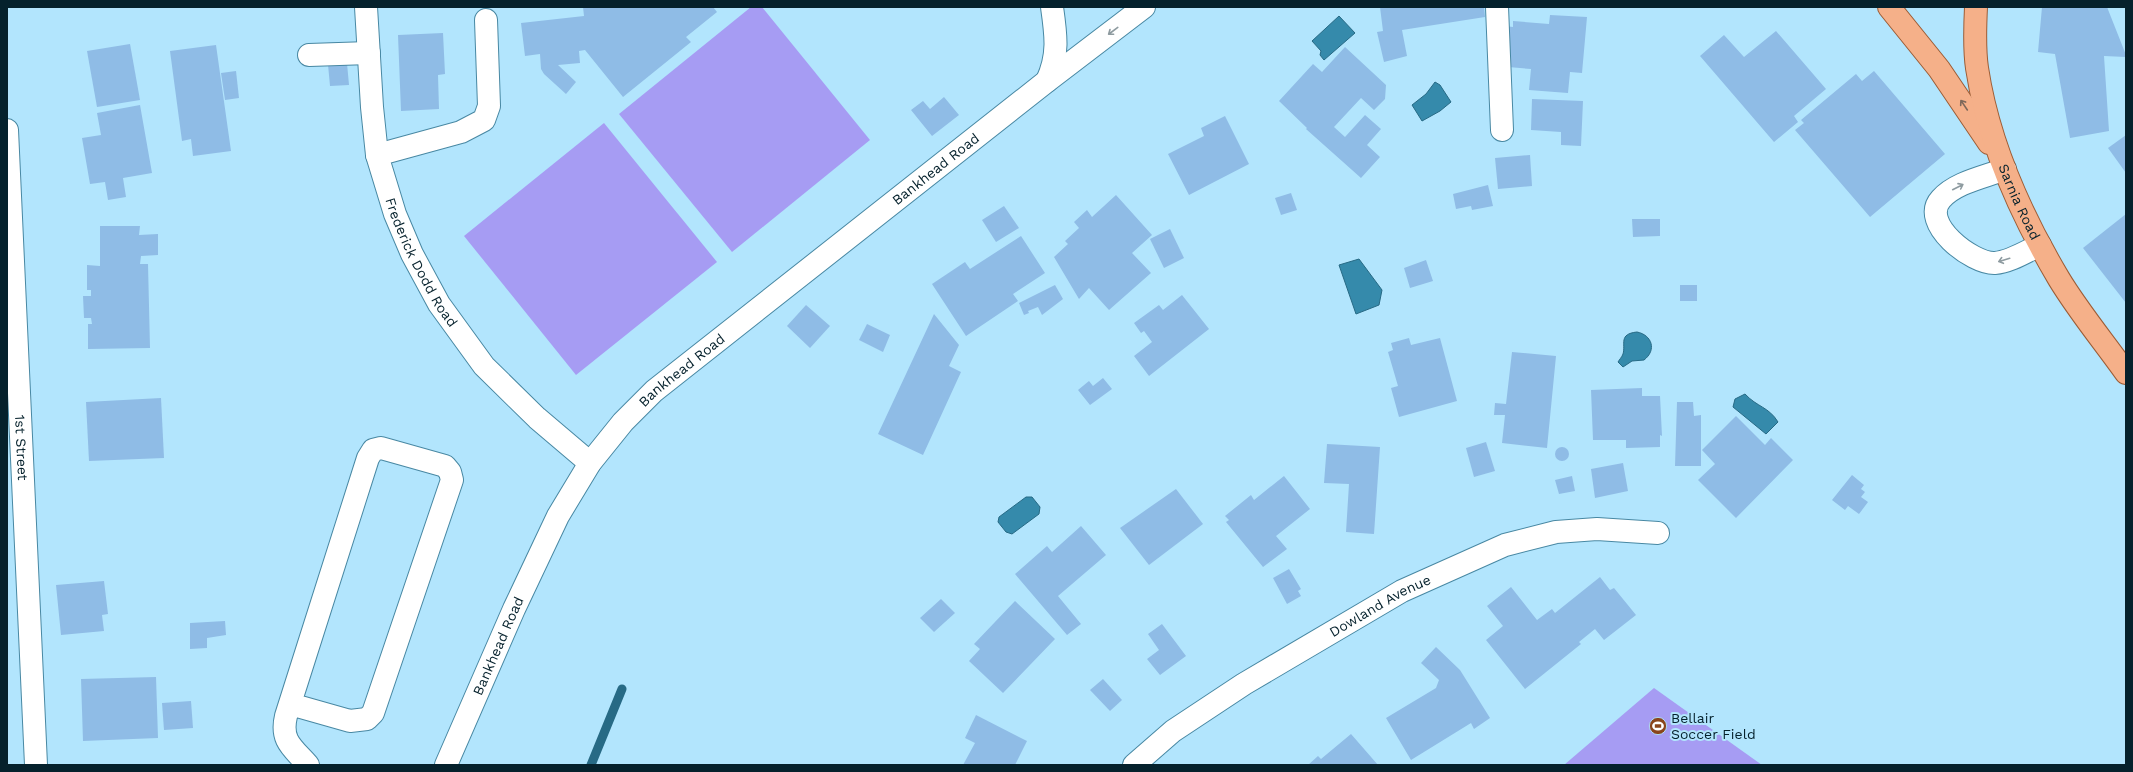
<svg xmlns="http://www.w3.org/2000/svg" width="2133" height="772" viewBox="0 0 2133 772" font-family="'Work Sans',sans-serif">
<style>
.green{fill:#a69cf3}
.water{fill:#358aab;stroke:#276a85}
.lines{fill:none;stroke-linecap:round;stroke-linejoin:round}
.stream{stroke:#276a85;stroke-width:9}
.building{fill:#8fbce6}
.minor-casing{stroke:#4888a3;stroke-width:24}
.major-casing{stroke:#9c5c35;stroke-width:24}
.minor{stroke:#fff;stroke-width:22}
.major{stroke:#f5b089;stroke-width:22}
.oneway{stroke:#8e9ba0}
.oneway2{stroke:#7d685a}
.labels{text-anchor:middle;dominant-baseline:central;stroke-width:4;stroke-linejoin:round;paint-order:stroke}
.street-label{font-size:14px;fill:#05212c;stroke:#b2e5fd}
.poi-label{font-size:14px;fill:#05212c;stroke:#b2e5fd;text-anchor:start}
</style>
<rect width="100%" height="100%" fill="#b2e5fd"/>
<g class="green">
<polygon points="751,7 762,7 870,140 732,252 619,114"/>
<polygon points="604,123 717,262 576,375 464,236"/>
<polygon points="1654,688 1762,765 1564,765"/>
</g>
<g class="water">
<polygon points="1339,16 1355,33 1324,60 1320,55 1321,51 1312,41"/>
<polygon points="1435,82 1440,85 1451,102 1440,111 1422,121 1412,105 1426,94"/>
<polygon points="1359,259 1382,290 1379,305 1356,314 1339,265"/>
<path d="M1637 332C1652 335 1657 350 1644 360L1632 361 1623 367 1618 362C1619 360 1622 357 1623 354 1626 344 1618 334 1637 332Z"/>
<path d="M1745 394C1757 407 1769 407 1778 422L1766 434 1733 407 1735 399Z"/>
<polygon points="1026,497 1032,497 1040,507 1039,514 1012,534 1006,532 998,522 999,517"/>
</g>
<g class="lines">
<polyline class="stream" points="591,765 622,689"/>
</g>
<g class="building">
<polygon points="583,7 713,7 717,12 686,37 691,42 623,97 585,50 579,51 580,63 558,65 576,82 566,94 544,74 541,69 540,54 525,56 521,23 584,16"/>
<polygon points="1380,7 1484,7 1485,17 1402,30 1407,56 1384,62 1377,32 1383,31"/>
<polygon points="2042,7 2107,7 2126,55 2126,57 2104,56 2109,131 2070,138 2055,54 2038,52"/>
<polygon points="1550,15 1587,17 1582,73 1570,72 1568,93 1529,90 1531,69 1508,67 1510,47 1504,46 1505,26 1513,27 1513,21 1549,24"/>
<polygon points="1776,31 1826,89 1794,116 1798,122 1774,142 1700,56 1724,35 1744,57"/>
<polygon points="443,33 445,74 438,75 439,109 401,111 398,35"/>
<polygon points="345,42 349,85 330,86 326,43"/>
<polygon points="130,44 140,100 97,107 87,51"/>
<polygon points="216,45 231,151 193,156 191,139 182,141 170,51"/>
<polygon points="1345,47 1386,85 1385,99 1374,110 1361,98 1334,127 1345,137 1365,115 1381,129 1367,145 1380,157 1361,178 1306,129 1307,128 1279,101 1313,64 1322,72"/>
<polygon points="236,71 239,98 225,100 221,73"/>
<polygon points="1874,71 1945,154 1870,217 1795,130 1804,123 1801,120 1856,74 1862,81"/>
<polygon points="944,97 959,115 932,136 911,110 923,101 930,109"/>
<polygon points="1532,99 1583,101 1581,146 1561,145 1561,132 1531,130"/>
<polygon points="140,105 152,173 123,178 126,197 108,200 105,182 90,184 82,138 101,135 97,113"/>
<polygon points="1225,116 1249,164 1189,195 1168,154 1204,136 1201,128"/>
<polygon points="2126,135 2126,173 2108,148"/>
<polygon points="1530,155 1532,186 1498,189 1495,158"/>
<polygon points="1488,185 1493,206 1472,210 1471,206 1456,209 1453,194"/>
<polygon points="1291,193 1297,210 1281,215 1275,198"/>
<polygon points="1116,195 1152,235 1132,253 1151,273 1109,310 1089,288 1079,299 1054,257 1068,244 1065,241 1079,228 1074,222 1087,210 1092,217"/>
<polygon points="1004,206 1019,228 996,242 982,220"/>
<polygon points="2126,214 2126,303 2083,248"/>
<polygon points="1632,219 1660,219 1660,236 1633,237"/>
<polygon points="100,226 140,226 139,235 158,234 158,255 141,256 140,264 148,264 150,348 88,349 88,324 92,324 91,318 84,318 83,296 91,296 91,290 87,290 87,265 100,266"/>
<polygon points="1170,229 1184,258 1164,268 1150,239"/>
<polygon points="1021,236 1045,273 1013,294 1018,301 966,336 932,284 965,262 970,269"/>
<polygon points="1426,260 1433,281 1410,288 1404,268"/>
<polygon points="1055,285 1063,299 1042,315 1038,307 1028,311 1029,313 1024,315 1019,303"/>
<rect x="1680" y="285" width="17" height="16"/>
<polygon points="1182,295 1209,329 1149,376 1134,356 1152,342 1144,331 1141,333 1134,323 1159,305 1163,310"/>
<polygon points="806,305 830,326 810,348 787,326"/>
<polygon points="934,314 959,345 949,366 961,372 923,455 878,434"/>
<polygon points="867,324 890,335 883,352 859,340"/>
<polygon points="1409,338 1411,345 1440,338 1457,401 1399,417 1391,388 1398,386 1388,352 1393,350 1391,343"/>
<polygon points="1512,352 1556,356 1547,448 1502,443 1505,415 1494,415 1495,403 1506,404"/>
<polygon points="1103,378 1112,389 1090,405 1078,390 1089,381 1093,386"/>
<polygon points="1642,388 1642,396 1660,396 1662,436 1660,435 1660,447 1626,448 1626,440 1593,440 1591,390"/>
<polygon points="161,398 164,458 89,461 86,402"/>
<polygon points="1677,402 1693,402 1694,416 1701,415 1701,466 1675,466"/>
<polygon points="1736,416 1765,445 1771,438 1793,460 1736,518 1698,480 1715,464 1702,450"/>
<polygon points="1486,442 1495,471 1474,477 1466,448"/>
<polygon points="1327,444 1380,447 1374,534 1346,532 1349,484 1324,483"/>
<circle cx="1562" cy="454" r="7"/>
<polygon points="1623,463 1628,491 1595,498 1591,469"/>
<polygon points="1852,475 1864,485 1861,489 1865,492 1861,497 1868,502 1859,514 1848,506 1845,510 1832,500"/>
<polygon points="1284,476 1310,509 1276,536 1287,549 1263,567 1226,522 1229,520 1225,516 1251,495 1254,500"/>
<polygon points="1572,476 1575,491 1559,494 1555,480"/>
<polygon points="1176,489 1203,524 1149,565 1120,528"/>
<polygon points="1081,526 1106,555 1058,596 1081,624 1067,635 1015,574 1047,546 1052,552"/>
<polygon points="1289,569 1301,589 1298,591 1301,596 1287,604 1273,578"/>
<polygon points="1600,577 1610,590 1614,588 1636,615 1604,640 1595,629 1579,642 1581,644 1525,689 1486,640 1503,626 1487,606 1511,587 1537,620 1552,609 1555,613"/>
<polygon points="104,581 108,614 102,615 104,631 61,635 56,585"/>
<polygon points="941,599 955,613 934,632 920,618"/>
<polygon points="1015,601 1055,639 1003,693 969,661 980,649 974,644"/>
<polygon points="225,621 226,635 207,638 207,648 190,649 190,623"/>
<polygon points="1162,624 1186,656 1160,675 1147,659 1159,650 1148,634"/>
<polygon points="1436,647 1460,670 1490,718 1474,729 1471,723 1411,760 1386,718 1436,688 1439,680 1421,663"/>
<polygon points="156,677 158,738 83,741 81,679"/>
<polygon points="1103,679 1122,700 1110,711 1090,690"/>
<polygon points="191,701 193,728 164,730 162,703"/>
<polygon points="976,715 1027,741 1015,765 963,765 975,743 965,738"/>
<polygon points="1351,734 1378,765 1308,765 1318,756 1321,759"/>
</g>
<g class="lines">
<defs>
<g id="minor">
<path id="s1" d="M366 7 372 107 377 155 395 214 412 254 439 304 484 366 537 418 590 463"/>
<polyline points="1497,7 1502,130"/>
<polyline points="309,55 369,53"/>
<path d="M1047 81C1059 55 1056 35 1052 7"/>
<path id="s2" d="M7 130 36 765"/>
<polyline points="377,155 461,132 484,120 489,106 486,20"/>
<path d="M2005 169C1985 177 1956 182 1941 199 1919 223 1972 264 1995 263 2010 262 2027 251 2040 245"/>
<path d="M290 704 350 721 367 719 373 713 452 480 450 472 445 466 381 448 373 450 368 458 286 716C280 741 293 748 308 765"/>
<path id="s3" d="M446 765 514 609 558 516 590 463 623 422 654 391 1047 81 1144 7"/>
<path id="s4" d="M1134 765 1173 731 1244 684 1402 591 1505 545 1556 532 1597 529 1658 533"/>
</g>
<g id="major">
<polyline points="1889,7 1939,69 1989,143"/>
<path id="s5" d="M1976 7C1975 27 1974 48 1977 68 1988 142 2021 215 2059 279 2079 312 2104 342 2126 373"/>
</g>
</defs>
<use href="#minor" class="minor-casing"/>
<use href="#major" class="major-casing"/>
<use href="#minor" class="minor"/>
<use href="#major" class="major"/>
</g>
<defs><path id="oneway-shaft" d="M-6 0H5M1.5-3L5.5 0L1.5 3" fill="none" stroke-width="1.6" stroke-linecap="round" stroke-linejoin="round"/></defs>
<g class="oneway">
<use href="#oneway-shaft" transform="translate(1113 31) rotate(143)"/>
<use href="#oneway-shaft" transform="translate(1958 187) rotate(-27)"/>
<use href="#oneway-shaft" transform="translate(2004 260) rotate(163)"/>
</g>
<use class="oneway2" href="#oneway-shaft" transform="translate(1964 105) rotate(-124)"/>
<defs>
<symbol id="stadium-disc" viewBox="-11 -11 22 22"><circle r="9.5" fill="#8a451c" stroke="#b2e5fd"/><path d="M0-5a6.5 5 0 1 0 0 10a6.5 5 0 1 0 0-10ZM-3.5-1.8h7v3.6h-7Z" fill="#fff"/></symbol>
</defs>
<g fill-rule="evenodd">
<use href="#stadium-disc" x="1648" y="716" width="20" height="20"/>
</g>
<g class="labels">
<g class="street-label">
<text stroke="none"><textPath href="#s3" startOffset="790">Bankhead Road</textPath></text>
<text stroke="none"><textPath href="#s5" startOffset="202">Sarnia Road</textPath></text>
<text stroke="none"><textPath href="#s1" startOffset="265">Frederick Dodd Road</textPath></text>
<text stroke="none"><textPath href="#s3" startOffset="466">Bankhead Road</textPath></text>
<text stroke="none"><textPath href="#s2" startOffset="318">1st Street</textPath></text>
<text stroke="none"><textPath href="#s4" startOffset="294">Dowland Avenue</textPath></text>
<text stroke="none"><textPath href="#s3" startOffset="130">Bankhead Road</textPath></text>
</g>
<g class="poi-label">
<text x="1671" y="718">Bellair<tspan x="1671" dy="16">Soccer Field</tspan></text>
</g>
</g>
<rect width="2133" height="772" fill="none" stroke="#05212c" stroke-width="16"/>
</svg>
